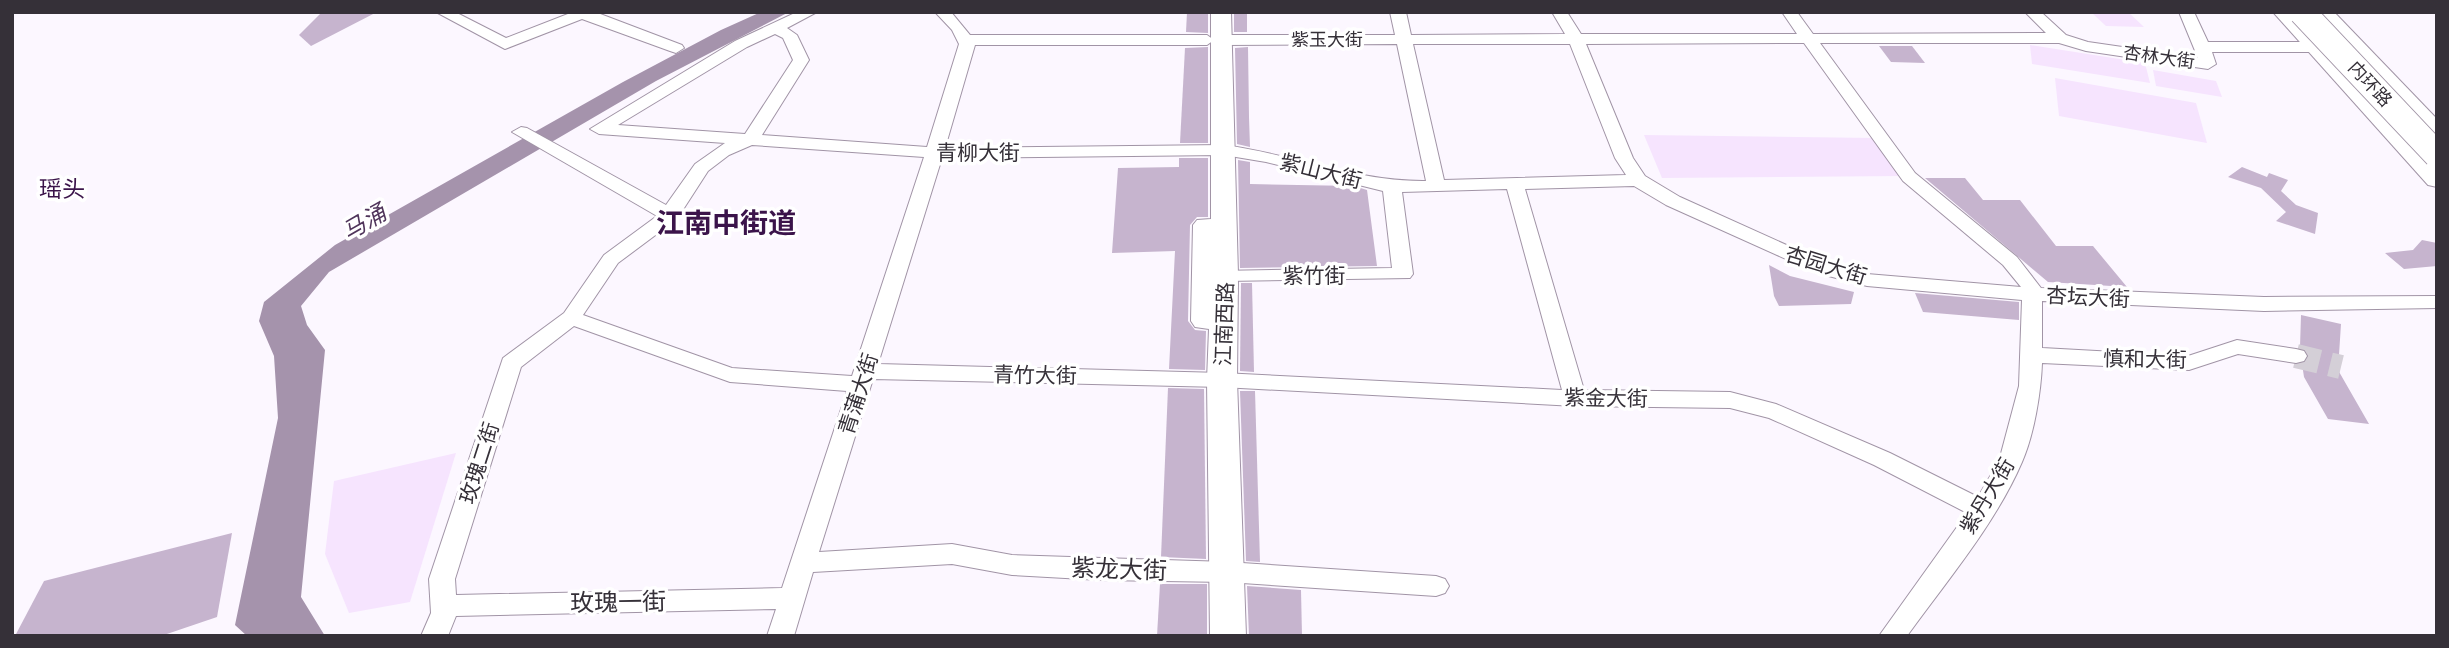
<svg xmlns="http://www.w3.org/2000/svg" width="2449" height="648" viewBox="0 0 2449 648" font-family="Cabin,'Noto Sans SC',sans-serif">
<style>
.green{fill:#f6e4fe}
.water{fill:#a593ac}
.building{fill:#c6b4ce}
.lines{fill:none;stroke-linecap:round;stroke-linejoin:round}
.minor-tunnel{stroke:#d4cfd7;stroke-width:24;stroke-dasharray:24 11;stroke-linecap:butt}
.minor-casing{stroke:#a194a6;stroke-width:2}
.major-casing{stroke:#a194a6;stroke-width:2}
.minor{fill:#fff;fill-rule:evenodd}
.major{fill:#fff;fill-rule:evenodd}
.highway-bridge-casing{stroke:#a194a6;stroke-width:28;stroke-linecap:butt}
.highway-bridge{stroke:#fff;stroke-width:26}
.labels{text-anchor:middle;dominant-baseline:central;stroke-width:7;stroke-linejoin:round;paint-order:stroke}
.far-street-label{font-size:18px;fill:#353038;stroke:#fff}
.street-label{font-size:21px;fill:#353038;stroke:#fff}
.neighbourhood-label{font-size:23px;fill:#3b144a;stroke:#fff}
.water-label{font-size:23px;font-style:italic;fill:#50355b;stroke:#fff}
.near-street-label{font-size:24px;fill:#353038;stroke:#fff}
.district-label{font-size:28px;font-weight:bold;fill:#3b144a;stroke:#fff}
</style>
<rect width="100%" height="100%" fill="#fcf7ff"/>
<g class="green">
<polygon points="2091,12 2128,12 2144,27 2106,26"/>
<polygon points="2030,45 2145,63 2150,83 2032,64"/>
<polygon points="2153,70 2216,81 2222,97 2156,86"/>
<polygon points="2055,78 2196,103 2207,143 2059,116"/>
<polygon points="1644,135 1875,138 1904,176 1662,178"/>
<polygon points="456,453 410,602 349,613 325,554 334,481"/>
</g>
<polygon class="water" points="761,12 789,12 656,81 329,272 301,306 307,325 325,350 301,597 325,636 247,636 235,625 278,418 274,356 259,321 264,302 335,245 623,82 721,30"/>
<g class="building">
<polygon points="322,12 377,12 311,46 299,35"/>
<polygon points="1187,12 1208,12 1208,33 1186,32"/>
<rect x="1234" y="12" width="13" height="20"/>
<polygon points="1879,46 1912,46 1925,63 1891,62"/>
<polygon points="1208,47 1208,143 1180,143 1185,48"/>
<polygon points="1248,47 1249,117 1250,147 1237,144 1235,48"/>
<polygon points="1179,158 1208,158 1208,217 1197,217 1190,225 1188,321 1195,330 1206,331 1205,370 1169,369 1175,251 1112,253 1118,168 1179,167"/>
<polygon points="1238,160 1250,162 1250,184 1354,186 1367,190 1377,266 1240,268"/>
<polygon points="2242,167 2267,177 2269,173 2288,180 2281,191 2296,205 2318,213 2315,234 2276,221 2286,212 2261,188 2228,177"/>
<polygon points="1925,178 1965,178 1983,200 2020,200 2056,246 2093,246 2127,287 2048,282"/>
<polygon points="2422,240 2437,243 2437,266 2404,269 2385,253 2413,250"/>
<polygon points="1769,265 1790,276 1854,292 1851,304 1779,306 1774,296"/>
<polygon points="1241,283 1252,283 1254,372 1240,371"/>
<polygon points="1915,293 2019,302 2019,320 1923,312"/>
<polygon points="2301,315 2341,324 2338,370 2369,424 2328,419 2304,377 2302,364 2306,362 2309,355 2300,347"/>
<polygon points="1168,388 1204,389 1206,559 1161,557"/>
<polygon points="1240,391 1255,391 1260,562 1246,561"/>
<polygon points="232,533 217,617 161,636 15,636 44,581"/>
<polygon points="1160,584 1207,584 1207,636 1157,636"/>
<polygon points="1247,586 1301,590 1302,636 1249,636"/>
</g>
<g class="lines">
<polyline class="minor-tunnel" points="2296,356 2341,367"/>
<defs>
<g id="minor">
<polygon points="436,12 455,12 506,38 573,12 595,12 682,45 684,48 676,53 670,51 582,19 505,49"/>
<path d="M797 12H817L787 28 797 35 809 60 762 135 927 147 959 44 952 30 935 12H951L970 35H1207L1214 40 1222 35H1395L1390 12H1406L1411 35 1565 34 1552 12H1567L1581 34H1797L1782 12H1797L1813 34 2046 33 2025 12H2041L2066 35 2088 42 2198 58 2179 12H2194L2208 42H2315L2323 47 2315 52H2212L2216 64 2208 69 2086 51 2059 43H1820L1915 173 2017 257 2041 288 2264 297 2437 296V308L2264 311 2042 301V348L2188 356 2237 340 2296 349 2304 351 2307 356 2304 361 2296 363 2238 354 2189 370 2042 363C2041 392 2034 435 2022 462 1996 523 1946 582 1907 636H1879L1967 513 1874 465 1769 418 1730 408 1575 406 1222 387 873 379 819 552 952 544 1012 555 1227 562 1436 576 1445 579 1449 586 1445 593 1436 596 1227 582 1101 580 1012 575 952 564 813 572 794 636H767L776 609 456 616 448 636H421L431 613 429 579 503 358 564 313 604 255 657 216 512 132 521 127 527 128 666 205 695 164 725 143 599 134 590 129 735 41ZM775 34 783 38 793 60 745 134 618 125 747 47ZM1214 40 1222 45 1397 44 1426 181C1357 182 1292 154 1224 145L945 148 975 45H1207ZM1804 43 1903 181 2003 265 2021 287 1867 274 1831 265 1680 197 1645 176 1633 158 1586 44ZM1413 44H1570L1615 158 1626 175 1444 180ZM752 145 924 157 852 376 732 368 583 315 618 263 677 219 708 171 729 155ZM1224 155 1266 162 1383 191 1392 268 1218 271 1215 275 1218 279 1225 281 1410 278 1413 274 1402 192 1507 189 1562 390 1222 373 878 364 942 158ZM1634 186 1666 205 1817 273 1867 286 2022 300 2019 386 1999 461 1978 497 1890 453 1776 404 1730 392 1584 390 1525 189ZM574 326 730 382 847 391 782 588 456 595 455 579 521 367Z"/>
</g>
<g id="major">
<polygon points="1211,12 1231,12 1238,275 1237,380 1246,636 1210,636 1207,380 1209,329 1195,327 1191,321 1193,225 1197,220 1211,219"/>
<polygon points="2273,12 2294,12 2437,165 2437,187 2428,185"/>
<polygon points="2312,12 2334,12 2437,119 2437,140 2429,138"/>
</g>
</defs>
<use href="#minor" class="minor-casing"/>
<use href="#major" class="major-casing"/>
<use href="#minor" class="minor"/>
<use href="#major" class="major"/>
<defs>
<polyline id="highway-bridge" points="2302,12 2437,155"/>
</defs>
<use href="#highway-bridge" class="highway-bridge-casing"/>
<use href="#highway-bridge" class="highway-bridge"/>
</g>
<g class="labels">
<g class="far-street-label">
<text x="1327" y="40">紫玉大街</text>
<text transform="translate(2159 57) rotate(8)">杏林大街</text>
<text transform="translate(2370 84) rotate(47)">内环路</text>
</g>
<g class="street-label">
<text x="978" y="152">青柳大街</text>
<text transform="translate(1321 171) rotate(14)">紫山大街</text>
<text transform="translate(1826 265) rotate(17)">杏园大街</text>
<text x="1314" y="275">紫竹街</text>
<text transform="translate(2088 297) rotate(3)">杏坛大街</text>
<text transform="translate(1224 324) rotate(-88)">江南西路</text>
<text transform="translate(2145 359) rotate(1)">慎和大街</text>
<text transform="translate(1035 375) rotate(1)">青竹大街</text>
<text transform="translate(858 394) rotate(-72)">青蒲大街</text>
<text transform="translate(1606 398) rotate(1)">紫金大街</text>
<text transform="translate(479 463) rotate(-72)">玫瑰二街</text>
<text transform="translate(1987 496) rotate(-59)">紫丹大街</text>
</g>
<g class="neighbourhood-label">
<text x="62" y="189">瑶头</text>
</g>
<g class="water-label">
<text transform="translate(364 222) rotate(-30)">马涌</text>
</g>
<g class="near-street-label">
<text transform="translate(1119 569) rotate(2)">紫龙大街</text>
<text transform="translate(618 602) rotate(-1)">玫瑰一街</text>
</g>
<g class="district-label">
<text x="726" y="223">江南中街道</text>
</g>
</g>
<rect width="2449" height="648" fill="none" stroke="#353038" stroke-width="28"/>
</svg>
